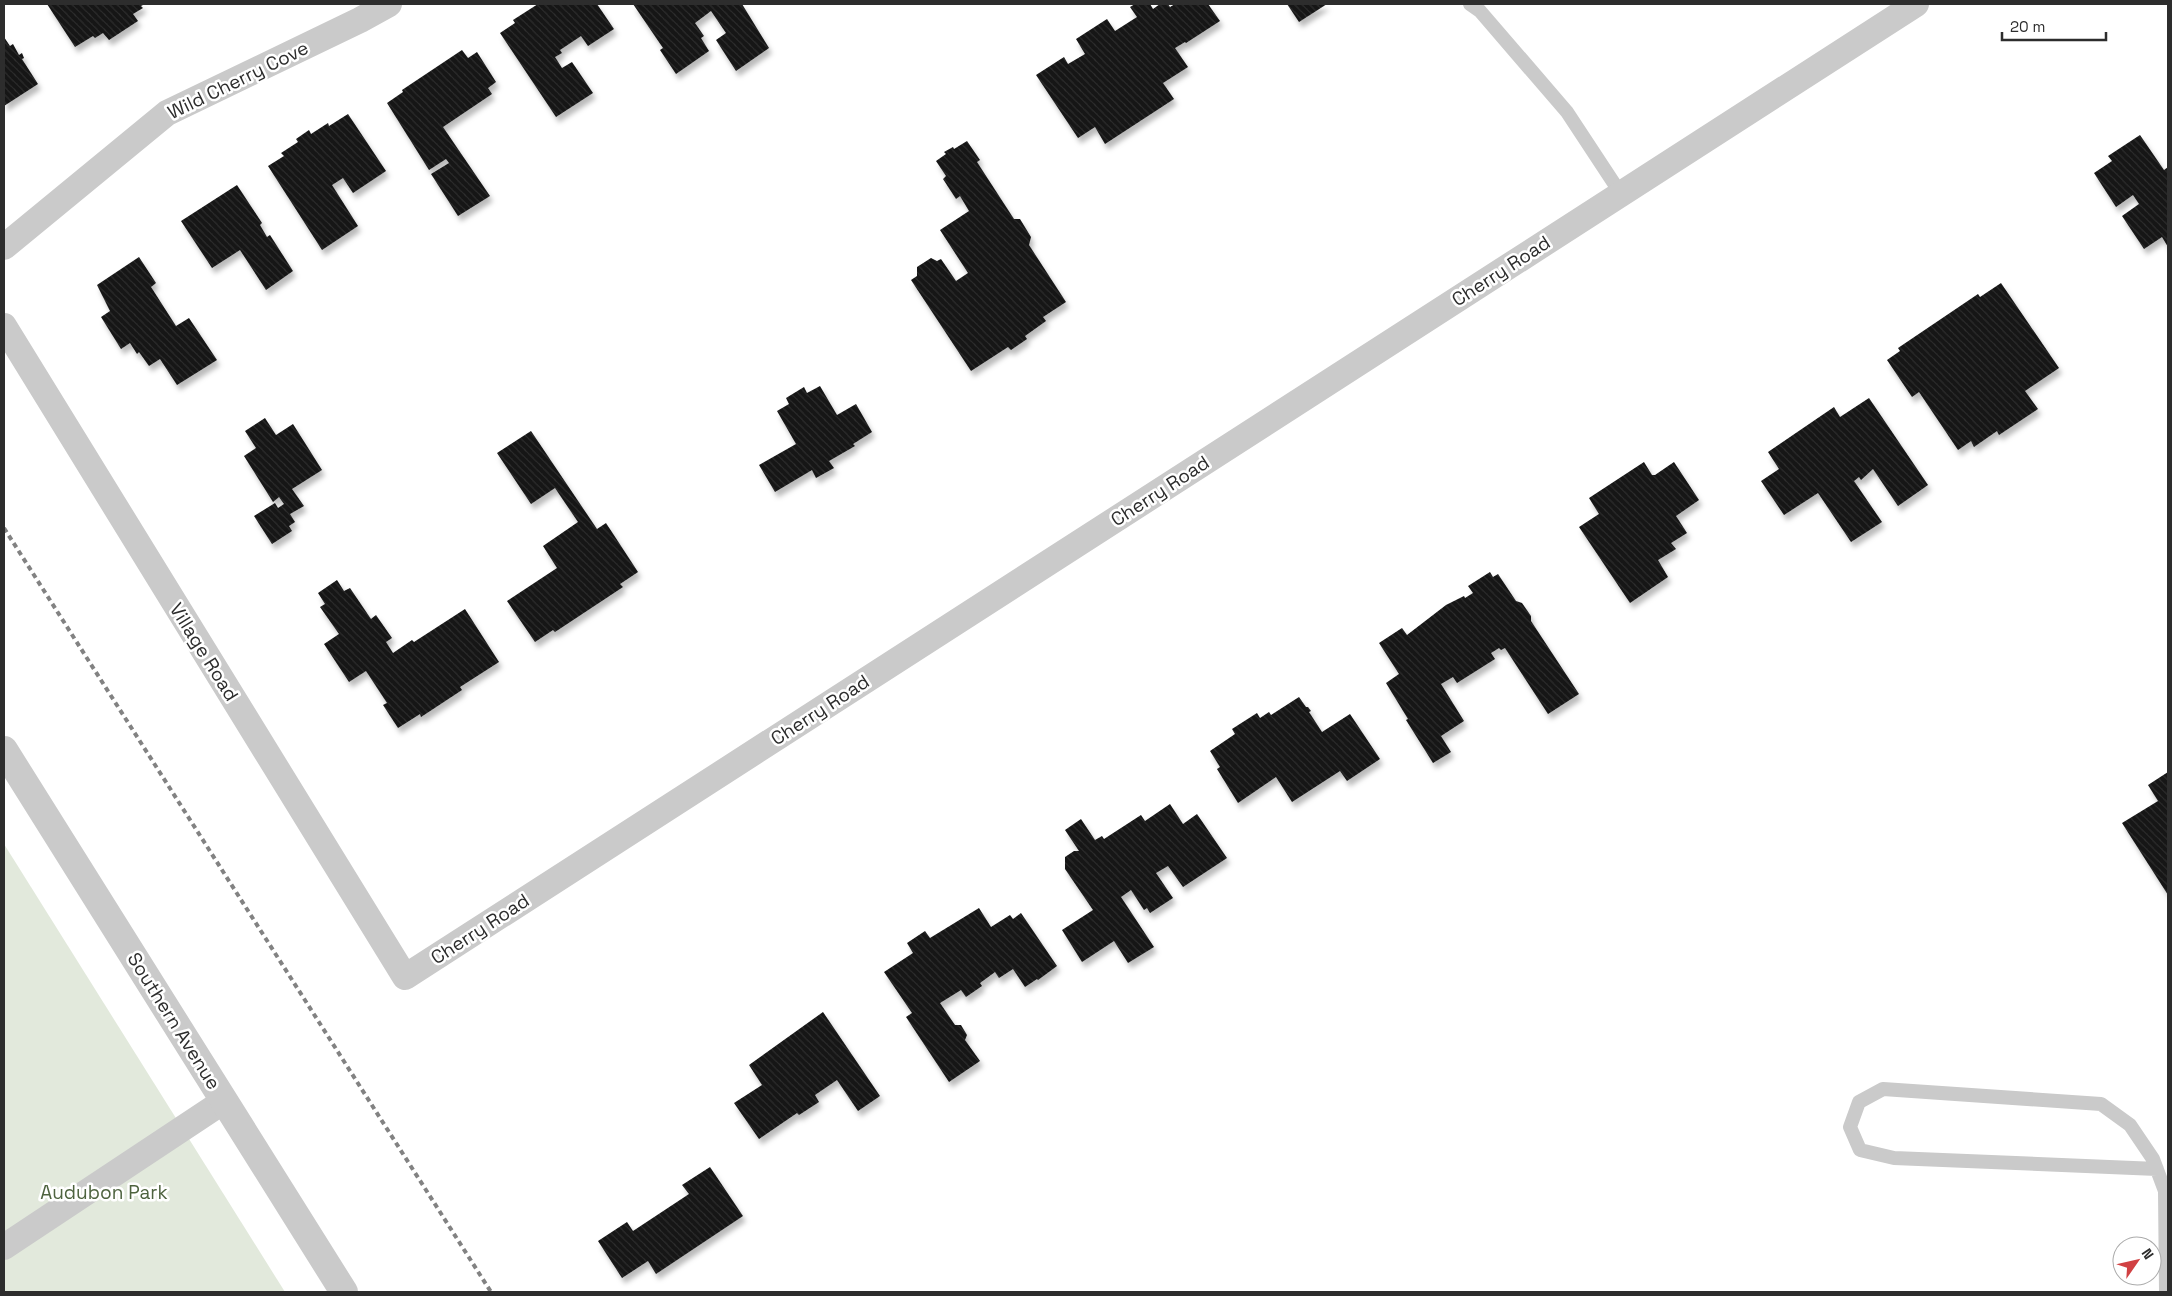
<svg xmlns="http://www.w3.org/2000/svg" width="2172" height="1296" viewBox="0 0 2172 1296" font-family="'Space Grotesk',sans-serif">
<style>
.green{fill:#e2e9dc}
.building{fill:url(#building-back-hatch);filter:url(#shadow)}
.lines{fill:none;stroke-linecap:round;stroke-linejoin:round}
.service{stroke:#cacaca;stroke-width:14}
.minor{stroke:#cacaca;stroke-width:26}
.tertiary{stroke:#cacaca;stroke-width:28}
.rail{stroke:#828282;stroke-width:4;stroke-dasharray:5 4;stroke-linecap:butt}
.labels{text-anchor:middle;dominant-baseline:central;stroke-width:5;stroke-linejoin:round;paint-order:stroke}
.street-label{font-size:19px;fill:#2d2d2d;stroke:#fff}
.park-label{font-size:19px;fill:#4e633f;stroke:#fff}
</style>
<defs>
<pattern id="building-back-hatch" width="6" height="6" patternUnits="userSpaceOnUse" patternTransform="scale(1.25)"><rect width="6" height="6" fill="#141414"/><path d="M-1 5l2 2M0 0l6 6M5-1l2 2" fill="none" stroke="#2e2e2e"/></pattern>
<filter id="shadow"><feDropShadow dx="3" dy="5.5" stdDeviation="2.5" flood-color="#0004"/></filter>
</defs>
<rect width="100%" height="100%" fill="#fff"/>
<polygon class="green" points="4,844 285,1292 4,1292"/>
<g class="building">
<polygon points="47,4 145,4 141,6 143,8 133,14 138,21 109,40 103,33 95,38 93,36 75,47"/>
<polygon points="538,4 597,4 614,29 588,46 581,36 560,50 562,53 555,57 562,68 572,62 593,93 556,117 500,33 515,23 513,20"/>
<polygon points="633,4 742,4 769,48 736,71 716,40 726,33 711,11 695,23 704,36 701,38 709,51 676,74 660,50 663,48"/>
<polygon points="1135,4 1150,4 1153,9 1160,4 1168,4 1170,7 1175,4 1208,4 1220,21 1186,43 1185,42 1175,48 1188,67 1163,83 1174,99 1105,144 1095,127 1078,138 1036,75 1064,57 1068,64 1085,54 1076,39 1107,19 1115,31 1137,17 1130,7"/>
<polygon points="1287,4 1327,4 1299,22"/>
<polygon points="4,37 10,46 13,44 19,55 22,53 24,58 22,59 38,84 4,106"/>
<polygon points="462,50 468,58 477,52 496,82 488,88 492,94 443,127 490,196 458,216 431,174 449,163 446,159 429,170 387,103 403,92 402,90"/>
<polygon points="348,114 386,171 353,193 343,178 332,185 358,226 322,250 268,166 284,156 281,153 298,142 296,139 309,130 311,134 328,123 329,126"/>
<polygon points="2140,135 2164,170 2168,167 2168,247 2162,237 2144,249 2122,216 2139,204 2133,195 2116,207 2094,173 2112,161 2108,156"/>
<polygon points="967,141 980,160 977,162 1014,219 1020,219 1031,237 1029,245 1066,302 1043,317 1046,321 1025,336 1027,339 1011,350 1008,347 971,371 911,280 917,276 917,267 931,258 937,261 941,259 956,281 968,273 940,230 969,211 960,196 956,199 943,179 946,176 936,161 946,154 944,152 953,147 954,149"/>
<polygon points="237,185 262,223 260,225 267,237 270,235 293,271 266,290 240,250 212,268 181,221"/>
<polygon points="139,257 156,283 151,287 176,326 189,318 217,360 177,385 160,359 149,366 139,352 137,354 130,343 121,349 101,317 110,311 97,285"/>
<polygon points="2001,283 2059,368 2025,391 2038,409 1999,435 1997,431 1974,447 1971,441 1958,450 1919,392 1912,397 1887,360 1900,351 1898,348 1978,294 1980,297"/>
<polygon points="820,386 837,415 856,404 872,432 853,444 855,446 829,461 834,468 816,478 812,470 775,492 759,465 796,444 777,411 789,404 786,398 804,387 807,393"/>
<polygon points="1869,398 1928,485 1898,506 1873,469 1861,480 1859,477 1854,481 1882,522 1851,542 1818,493 1784,515 1761,481 1779,469 1768,452 1834,407 1840,417"/>
<polygon points="265,418 276,435 293,424 322,470 292,489 304,506 290,514 295,522 289,526 292,531 272,544 254,516 275,503 278,508 284,504 279,497 273,502 244,456 256,448 245,431"/>
<polygon points="531,431 597,529 606,523 638,572 620,584 623,587 555,632 553,630 535,642 507,601 557,568 543,546 578,522 555,488 531,504 497,453"/>
<polygon points="1644,462 1652,475 1655,475 1674,462 1699,500 1676,516 1687,533 1671,543 1676,549 1658,560 1668,577 1630,603 1579,527 1599,514 1589,498"/>
<polygon points="1490,572 1493,577 1498,574 1516,601 1522,603 1531,616 1531,621 1579,694 1548,714 1505,648 1501,650 1499,648 1491,653 1495,659 1457,683 1453,677 1441,684 1464,721 1441,736 1451,752 1433,763 1406,720 1408,719 1386,683 1399,674 1379,643 1402,628 1407,635 1446,605 1464,596 1465,598 1473,593 1468,586"/>
<polygon points="337,580 344,591 350,588 371,619 376,615 392,638 386,642 393,653 412,640 414,642 465,609 499,662 460,687 462,690 421,717 420,714 398,728 383,705 387,703 366,671 349,682 324,644 339,634 320,607 325,604 318,593"/>
<polygon points="1299,697 1306,707 1308,707 1311,711 1309,712 1322,732 1350,714 1380,759 1347,781 1340,771 1292,802 1276,777 1238,803 1217,769 1220,767 1210,751 1235,734 1232,729 1257,713 1260,718 1269,712 1271,715"/>
<polygon points="2168,772 2168,895 2122,823 2158,801 2148,785"/>
<polygon points="1170,804 1183,824 1197,814 1227,858 1183,887 1168,866 1156,873 1173,898 1150,913 1147,908 1144,910 1131,890 1121,897 1154,947 1128,963 1114,941 1082,962 1062,930 1093,910 1065,869 1065,857 1074,851 1079,851 1065,830 1081,819 1095,840 1102,836 1104,839 1141,815 1145,821"/>
<polygon points="979,908 991,927 1010,915 1013,919 1021,913 1057,966 1038,980 1037,979 1025,987 1013,969 999,978 995,972 980,983 982,986 966,997 961,990 940,1003 955,1025 961,1025 967,1035 965,1040 980,1061 949,1082 906,1017 912,1013 884,972 913,953 907,943 925,931 930,938"/>
<polygon points="823,1012 880,1096 858,1111 837,1080 815,1095 819,1102 799,1115 797,1113 759,1139 734,1103 762,1085 749,1065"/>
<polygon points="710,1167 743,1216 656,1274 648,1261 622,1278 598,1241 627,1222 633,1231 689,1194 682,1185"/>
</g>
<g class="lines">
<g class="service">
<polyline points="1470,4 1480,11 1567,112 1621,194"/>
<polyline points="2157,1169 1894,1158 1860,1150 1850,1127 1859,1102 1883,1089 2101,1104 2130,1125 2153,1159 2165,1191 2166,1292"/>
</g>
<g class="minor">
<polyline points="4,247 167,113 360,20 389,4"/>
<polyline points="4,326 405,977 1916,4"/>
<polyline points="4,1247 224,1101"/>
</g>
<polyline class="tertiary" points="4,750 344,1292"/>
<polyline class="rail" points="4,528 491,1292"/>
</g>
<g class="labels">
<g class="street-label">
<text transform="translate(238 80) rotate(-26)">Wild Cherry Cove</text>
<text transform="translate(1501 271) rotate(-33)">Cherry Road</text>
<text transform="translate(1160 491) rotate(-33)">Cherry Road</text>
<text transform="translate(204 652) rotate(58)">Village Road</text>
<text transform="translate(820 710) rotate(-33)">Cherry Road</text>
<text transform="translate(480 929) rotate(-33)">Cherry Road</text>
<text transform="translate(174 1021) rotate(58)">Southern Avenue</text>
</g>
<g class="park-label">
<text x="104" y="1192">Audubon Park</text>
</g>
</g>
<rect width="2172" height="1296" fill="none" stroke="#2d2d2d" stroke-width="10"/>
<g transform="translate(2137 1261) rotate(56)"><circle r="24" fill="#ffffff" stroke="#ababab"/>
<path d="M0-4L9 19L0 12L-9 19Z" fill="#d14143"/>
<text y="-8" font-size="14" font-weight="bold" text-anchor="middle" fill="#2d2d2d">N</text>
</g>
<path d="M2002 32v8h104v-8" fill="none" stroke="#2d2d2d" stroke-width="2.5"/>
<text x="2010" y="32" font-size="15" fill="#2d2d2d" stroke="#ffffff" stroke-width="4" paint-order="stroke">20 m</text>
</svg>
